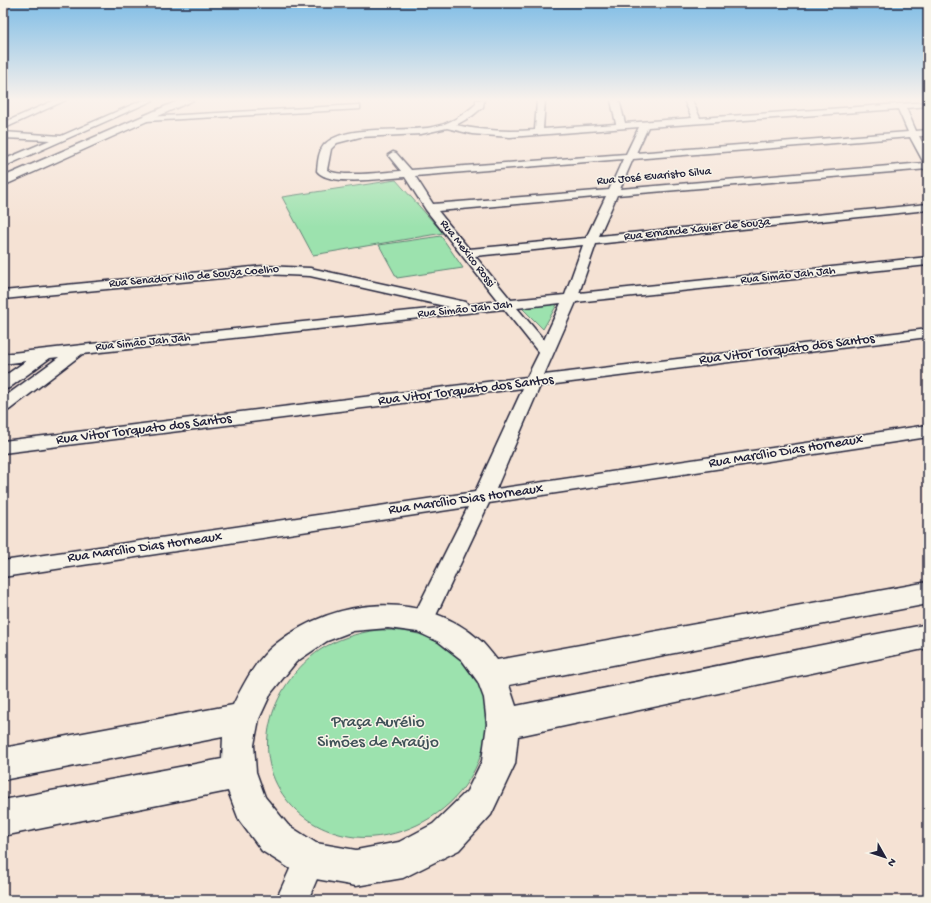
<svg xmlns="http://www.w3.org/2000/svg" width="931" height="903" viewBox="0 0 931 903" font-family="'Gochi Hand',sans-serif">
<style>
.green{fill:#9ce2ae;stroke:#5f8274}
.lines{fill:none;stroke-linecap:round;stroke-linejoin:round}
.minor-casing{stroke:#22223b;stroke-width:3}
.secondary-casing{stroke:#22223b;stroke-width:3}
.minor{fill:#f7f3e8;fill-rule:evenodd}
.secondary{fill:#f7f3e8;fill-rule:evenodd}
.labels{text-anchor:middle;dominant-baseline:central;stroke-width:3;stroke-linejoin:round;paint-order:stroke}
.far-street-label{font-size:12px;fill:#22223b;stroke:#f7f3e8}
.street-label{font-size:14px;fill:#22223b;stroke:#f7f3e8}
.near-park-label{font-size:17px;fill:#405258;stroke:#f7f3e8}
</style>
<rect width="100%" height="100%" fill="#f5e2d4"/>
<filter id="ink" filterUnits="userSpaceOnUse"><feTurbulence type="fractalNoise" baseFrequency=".025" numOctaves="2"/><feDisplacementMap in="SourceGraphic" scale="8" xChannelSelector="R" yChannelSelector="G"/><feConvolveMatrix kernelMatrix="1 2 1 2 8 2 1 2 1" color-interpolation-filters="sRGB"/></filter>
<g filter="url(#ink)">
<g class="green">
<polygon points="396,180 443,233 313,255 282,197"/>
<polygon points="441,236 463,268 397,278 379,245"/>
<polygon points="558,303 543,329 521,307"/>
<path d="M377 630C396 630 415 631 433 639 518 680 494 790 417 825 398 834 376 839 355 837 328 834 303 821 286 799 248 750 273 683 320 650 337 639 357 633 377 630Z"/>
</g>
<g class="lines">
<defs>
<g id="minor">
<polygon points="55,100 66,100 3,129 3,123"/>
<polygon points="143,100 154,100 3,167 3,160 50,140 3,138 3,132 61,136"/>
<path d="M476 100H484L483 107 472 116 456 125C482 131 508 132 535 130L537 100H545L543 129 616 124 611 100H619L625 123 692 118 684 100H692L700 118 928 102V106L906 108 916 131 928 130V136H919L928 153V169L617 195 599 236 928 204V210L596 244 579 293 928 257V265L576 302 544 375 928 329V337L540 386 496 489 928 425V437L489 503 430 628 422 631 414 628 411 621 468 507 3 577V561L475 492 523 388 3 453V441L527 377 539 353 504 309 82 354 9 410 3 411V398L59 357 50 358 9 388 3 390V377L26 361 3 364V354L109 342 449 307 310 276 263 274 3 299V291L263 266 310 268 461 301 466 302 468 305 498 301 426 210 405 177C386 178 329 187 317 171 318 163 318 152 324 145 344 123 405 133 433 127 449 124 464 115 476 104ZM898 109 908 132 636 153 648 127ZM639 127 626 154 411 170 396 153 393 152 388 155 401 171C384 172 341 178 327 170L331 149 337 143 360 137 421 134 447 128 472 134 510 137ZM910 137 924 163 620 189 633 159ZM623 159 609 190 433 204 415 176ZM606 196 586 238 469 249 438 211ZM583 245 565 295 511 300 475 256ZM561 303 544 340 517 308Z"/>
<polygon points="357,105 360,105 360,109 146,121 142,119 146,117"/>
<polygon points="310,845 321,849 325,860 308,900 276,900 299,849"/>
</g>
<g id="secondary">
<polygon points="180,100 194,100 3,186 3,177"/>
<path d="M928 582V604L509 685 516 706 928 624V648L518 736 515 764 491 815 459 850 403 878 356 886 310 878 297 873 262 851 239 820 228 791 3 836V800L222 759 223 737 3 780V748L233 705C244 683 256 659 277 643 336 597 423 589 481 641 487 647 492 654 497 660ZM388 628 418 632 439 642 462 660 478 682 484 698 487 724 482 761 467 791 433 824 399 842 356 850 316 843 288 825 265 797 256 772 254 745 259 719 271 693 296 662 327 641 353 631Z"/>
</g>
</defs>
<use href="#minor" class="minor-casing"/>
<use href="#secondary" class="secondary-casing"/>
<use href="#minor" class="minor"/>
<use href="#secondary" class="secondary"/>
</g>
</g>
<linearGradient id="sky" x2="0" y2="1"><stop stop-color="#7fbde6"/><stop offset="0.44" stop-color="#faf2ec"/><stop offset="1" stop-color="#faf2ec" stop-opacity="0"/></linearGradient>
<rect width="931" height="227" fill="url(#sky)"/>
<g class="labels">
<g class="far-street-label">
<text transform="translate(654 177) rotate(-5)">Rua José Evaristo Silva</text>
<text transform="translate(697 230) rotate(-6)">Rua Ernande Xavier de Souza</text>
<text transform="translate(467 254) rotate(52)">Rua Mexico Rossi</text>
<text transform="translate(788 276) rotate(-6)">Rua Simão Jah Jah</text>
<text transform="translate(194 277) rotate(-5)">Rua Senador Nilo de Souza Coelho</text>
<text transform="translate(465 310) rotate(-6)">Rua Simão Jah Jah</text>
<text transform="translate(143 343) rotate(-6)">Rua Simão Jah Jah</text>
</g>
<g class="street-label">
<text transform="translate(787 350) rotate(-7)">Rua Vitor Torquato dos Santos</text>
<text transform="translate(466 391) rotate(-7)">Rua Vitor Torquato dos Santos</text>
<text transform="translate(144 430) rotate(-7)">Rua Vitor Torquato dos Santos</text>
<text transform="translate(786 452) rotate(-9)">Rua Marcílio Dias Horneaux</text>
<text transform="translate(466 500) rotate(-8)">Rua Marcílio Dias Horneaux</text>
<text transform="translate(145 548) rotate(-8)">Rua Marcílio Dias Horneaux</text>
</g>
<g class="near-park-label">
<text x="378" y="723">Praça Aurélio<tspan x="378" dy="20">Simões de Araújo</tspan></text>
</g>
</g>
<rect width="931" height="903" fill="none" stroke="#f7f3e8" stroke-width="16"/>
<rect x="8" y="8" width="915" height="887" fill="none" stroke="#22223b" stroke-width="1.5" filter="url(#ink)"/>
<g transform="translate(885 857) rotate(129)" stroke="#f7f3e8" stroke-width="3" paint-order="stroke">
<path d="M0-3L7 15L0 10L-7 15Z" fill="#22223b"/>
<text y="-6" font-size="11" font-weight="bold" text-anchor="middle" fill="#22223b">N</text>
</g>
</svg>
